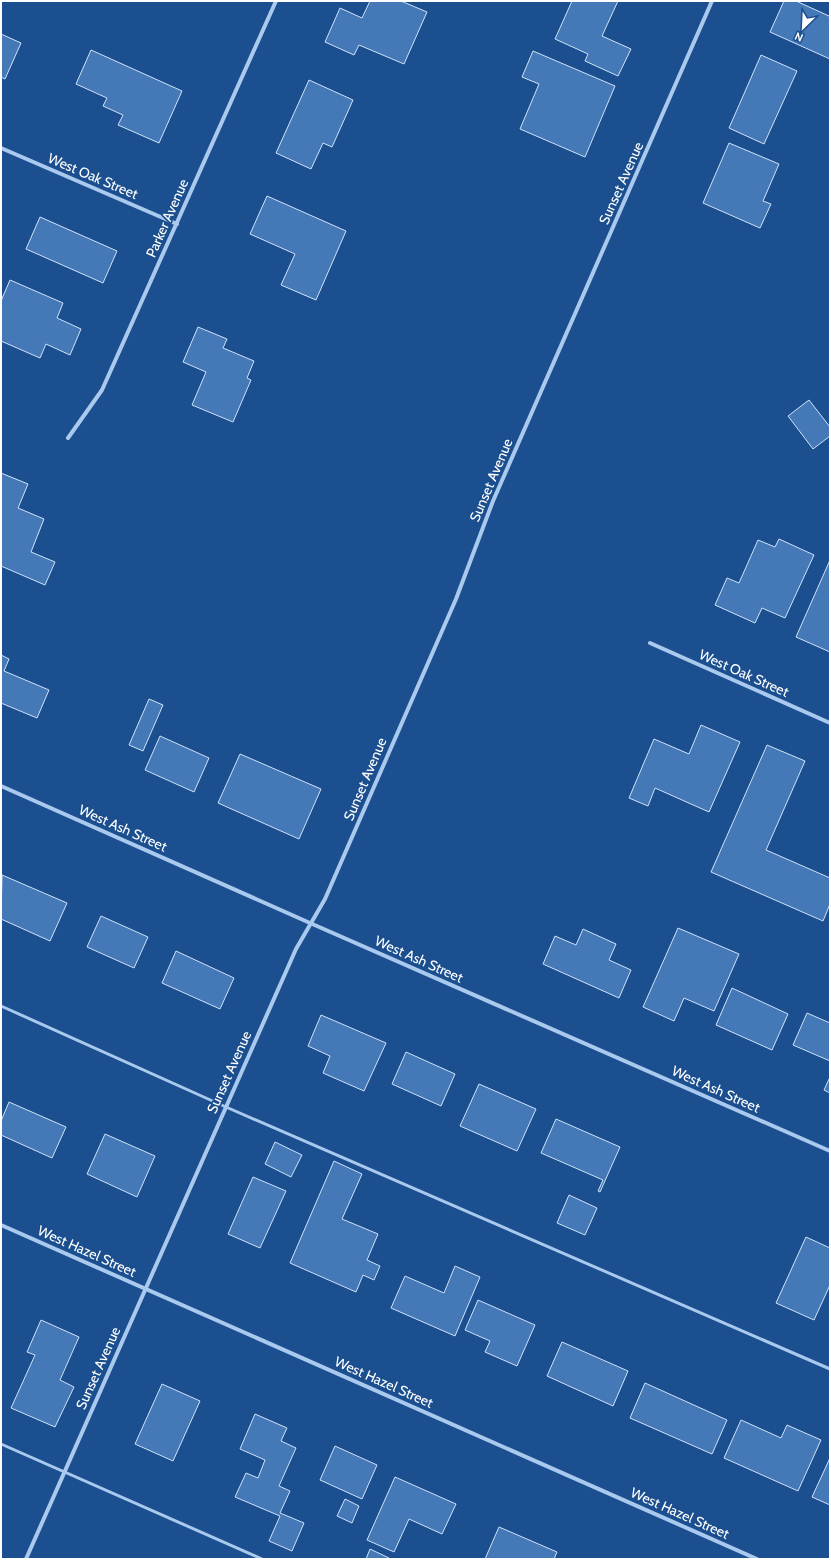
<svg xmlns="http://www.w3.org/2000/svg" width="831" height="1560" viewBox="0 0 831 1560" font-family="Cabin,sans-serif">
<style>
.building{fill:#4478b7;stroke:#cfe3fa}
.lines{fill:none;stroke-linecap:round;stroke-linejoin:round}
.service{stroke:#a9c9ee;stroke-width:3}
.minor{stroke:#a9c9ee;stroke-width:4}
.labels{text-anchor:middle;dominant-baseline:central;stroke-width:3.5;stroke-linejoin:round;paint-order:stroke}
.street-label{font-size:14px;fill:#fff;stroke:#1b4f8f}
</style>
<rect width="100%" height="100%" fill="#1b4f8f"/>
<g class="building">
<polygon points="370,1 401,1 427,12 404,64 359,45 354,55 325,42 340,8 362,18"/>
<polygon points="572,1 618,1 602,36 631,49 618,76 585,61 588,54 555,39"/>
<polygon points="784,1 796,1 829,16 830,14 830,59 770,32"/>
<polygon points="1,34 21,43 5,79 1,77"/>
<polygon points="91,50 182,91 159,143 118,125 123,115 103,106 107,98 76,84"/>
<polygon points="533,51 615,86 585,157 520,129 539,84 522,77"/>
<polygon points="761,55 797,71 764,144 729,128"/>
<polygon points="309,80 353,100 332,147 323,143 311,169 276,153"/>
<polygon points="729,143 779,164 763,201 771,204 760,228 703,203"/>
<polygon points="267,196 346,231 316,300 281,285 295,254 250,234"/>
<polygon points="40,217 117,251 103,283 26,249"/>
<polygon points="10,280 63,303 57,318 81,329 70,355 46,344 40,358 1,341 1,301"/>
<polygon points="198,327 227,339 223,348 254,361 247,378 251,380 233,422 192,405 206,372 183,362"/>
<polygon points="809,400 830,427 830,436 813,449 788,416"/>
<polygon points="1,473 28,484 18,508 44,519 31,552 55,562 45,585 1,566"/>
<polygon points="779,539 814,555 785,618 762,608 755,623 715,605 727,578 739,583 758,540 775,547"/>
<polygon points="830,560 830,652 796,637"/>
<polygon points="1,655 9,659 4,671 49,690 37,718 1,703"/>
<polygon points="149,699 163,705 143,751 129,745"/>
<polygon points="701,725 740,742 709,812 655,788 648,806 629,798 654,739 689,754"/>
<polygon points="160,736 209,758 194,792 145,770"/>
<polygon points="767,745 805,761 766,850 830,878 830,904 823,921 711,872"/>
<polygon points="240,754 321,789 299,839 218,803"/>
<polygon points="2,875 67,903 50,941 1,919"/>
<polygon points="101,916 148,937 134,968 87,947"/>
<polygon points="678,928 739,954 714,1011 684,998 674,1021 643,1007"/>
<polygon points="583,929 616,944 609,960 631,970 619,998 543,964 555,936 576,945"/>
<polygon points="176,951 234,978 220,1009 162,983"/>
<polygon points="732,988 788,1014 772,1050 716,1025"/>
<polygon points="807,1013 830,1023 830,1061 793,1045"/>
<polygon points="321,1015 386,1043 364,1091 323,1073 330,1056 308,1046"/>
<polygon points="406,1052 455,1074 441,1106 392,1084"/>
<polygon points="830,1077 830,1093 824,1090"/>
<polygon points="479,1084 536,1109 517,1151 460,1126"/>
<polygon points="9,1102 66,1127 52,1158 1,1135 1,1121"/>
<polygon points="556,1119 620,1147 600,1192 598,1191 603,1180 541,1153"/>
<polygon points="105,1134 155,1156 137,1197 87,1174"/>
<polygon points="275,1142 302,1155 291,1177 265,1164"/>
<polygon points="334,1161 362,1174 342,1219 378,1234 367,1260 380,1266 374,1280 363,1275 356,1292 290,1263"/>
<polygon points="253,1177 286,1191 260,1248 228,1234"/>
<polygon points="569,1195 597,1208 585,1235 557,1223"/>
<polygon points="806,1237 830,1248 830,1285 814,1320 776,1303"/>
<polygon points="455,1266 480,1277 455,1336 391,1308 405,1276 444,1293"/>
<polygon points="478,1300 535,1325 517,1366 485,1352 490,1341 465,1330"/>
<polygon points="41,1320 79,1337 60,1380 74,1387 55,1427 11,1408 35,1355 27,1352"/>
<polygon points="562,1342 628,1371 613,1406 547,1376"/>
<polygon points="645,1383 727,1420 712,1454 630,1418"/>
<polygon points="162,1384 200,1401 173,1461 135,1444"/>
<polygon points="255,1414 287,1428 281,1441 296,1448 279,1486 290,1491 280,1513 304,1523 292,1551 269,1541 280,1516 235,1497 246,1473 258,1478 265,1460 240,1449"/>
<polygon points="741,1420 781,1438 787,1425 821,1440 798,1491 724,1458"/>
<polygon points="335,1446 377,1465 362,1499 320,1480"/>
<polygon points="830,1458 830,1505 812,1497"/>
<polygon points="395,1477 456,1504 442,1534 409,1519 394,1552 367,1540"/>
<polygon points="345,1499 359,1506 352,1523 337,1516"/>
<polygon points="499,1527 557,1552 554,1559 485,1559"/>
<polygon points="370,1549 389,1558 388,1559 366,1559"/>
</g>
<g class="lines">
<g class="service">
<polyline points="1,1006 226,1107 830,1369"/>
<polyline points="1,1444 262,1559"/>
</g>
<g class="minor">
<polyline points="1,148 177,224"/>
<polyline points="68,438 102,390 276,1"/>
<polyline points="650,643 830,723"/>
<polyline points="1,786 310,923 830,1151"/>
<polyline points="1,1225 757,1559"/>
<polyline points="26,1559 296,949 325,899 456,599 493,501 712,1"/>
</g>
</g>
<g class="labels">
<g class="street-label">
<text transform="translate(93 176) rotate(23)">West Oak Street</text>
<text transform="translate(621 183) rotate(-66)">Sunset Avenue</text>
<text transform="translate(167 218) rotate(-66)">Parker Avenue</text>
<text transform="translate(491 480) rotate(-67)">Sunset Avenue</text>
<text transform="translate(744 673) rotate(24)">West Oak Street</text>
<text transform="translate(365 779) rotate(-67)">Sunset Avenue</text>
<text transform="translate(123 828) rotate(24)">West Ash Street</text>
<text transform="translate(419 959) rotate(24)">West Ash Street</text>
<text transform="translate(229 1072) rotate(-66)">Sunset Avenue</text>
<text transform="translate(716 1089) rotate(24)">West Ash Street</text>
<text transform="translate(87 1251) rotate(24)">West Hazel Street</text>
<text transform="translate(98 1368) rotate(-66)">Sunset Avenue</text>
<text transform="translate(384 1382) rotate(24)">West Hazel Street</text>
<text transform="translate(680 1513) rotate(24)">West Hazel Street</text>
</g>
</g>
<rect width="831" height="1560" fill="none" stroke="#ffffff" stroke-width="4"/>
<g transform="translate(803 28) rotate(204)" stroke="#1b4f8f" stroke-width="3" paint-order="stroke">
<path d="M0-3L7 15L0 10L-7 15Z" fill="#ffffff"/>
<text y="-6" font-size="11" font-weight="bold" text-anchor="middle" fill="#ffffff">N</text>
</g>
</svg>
